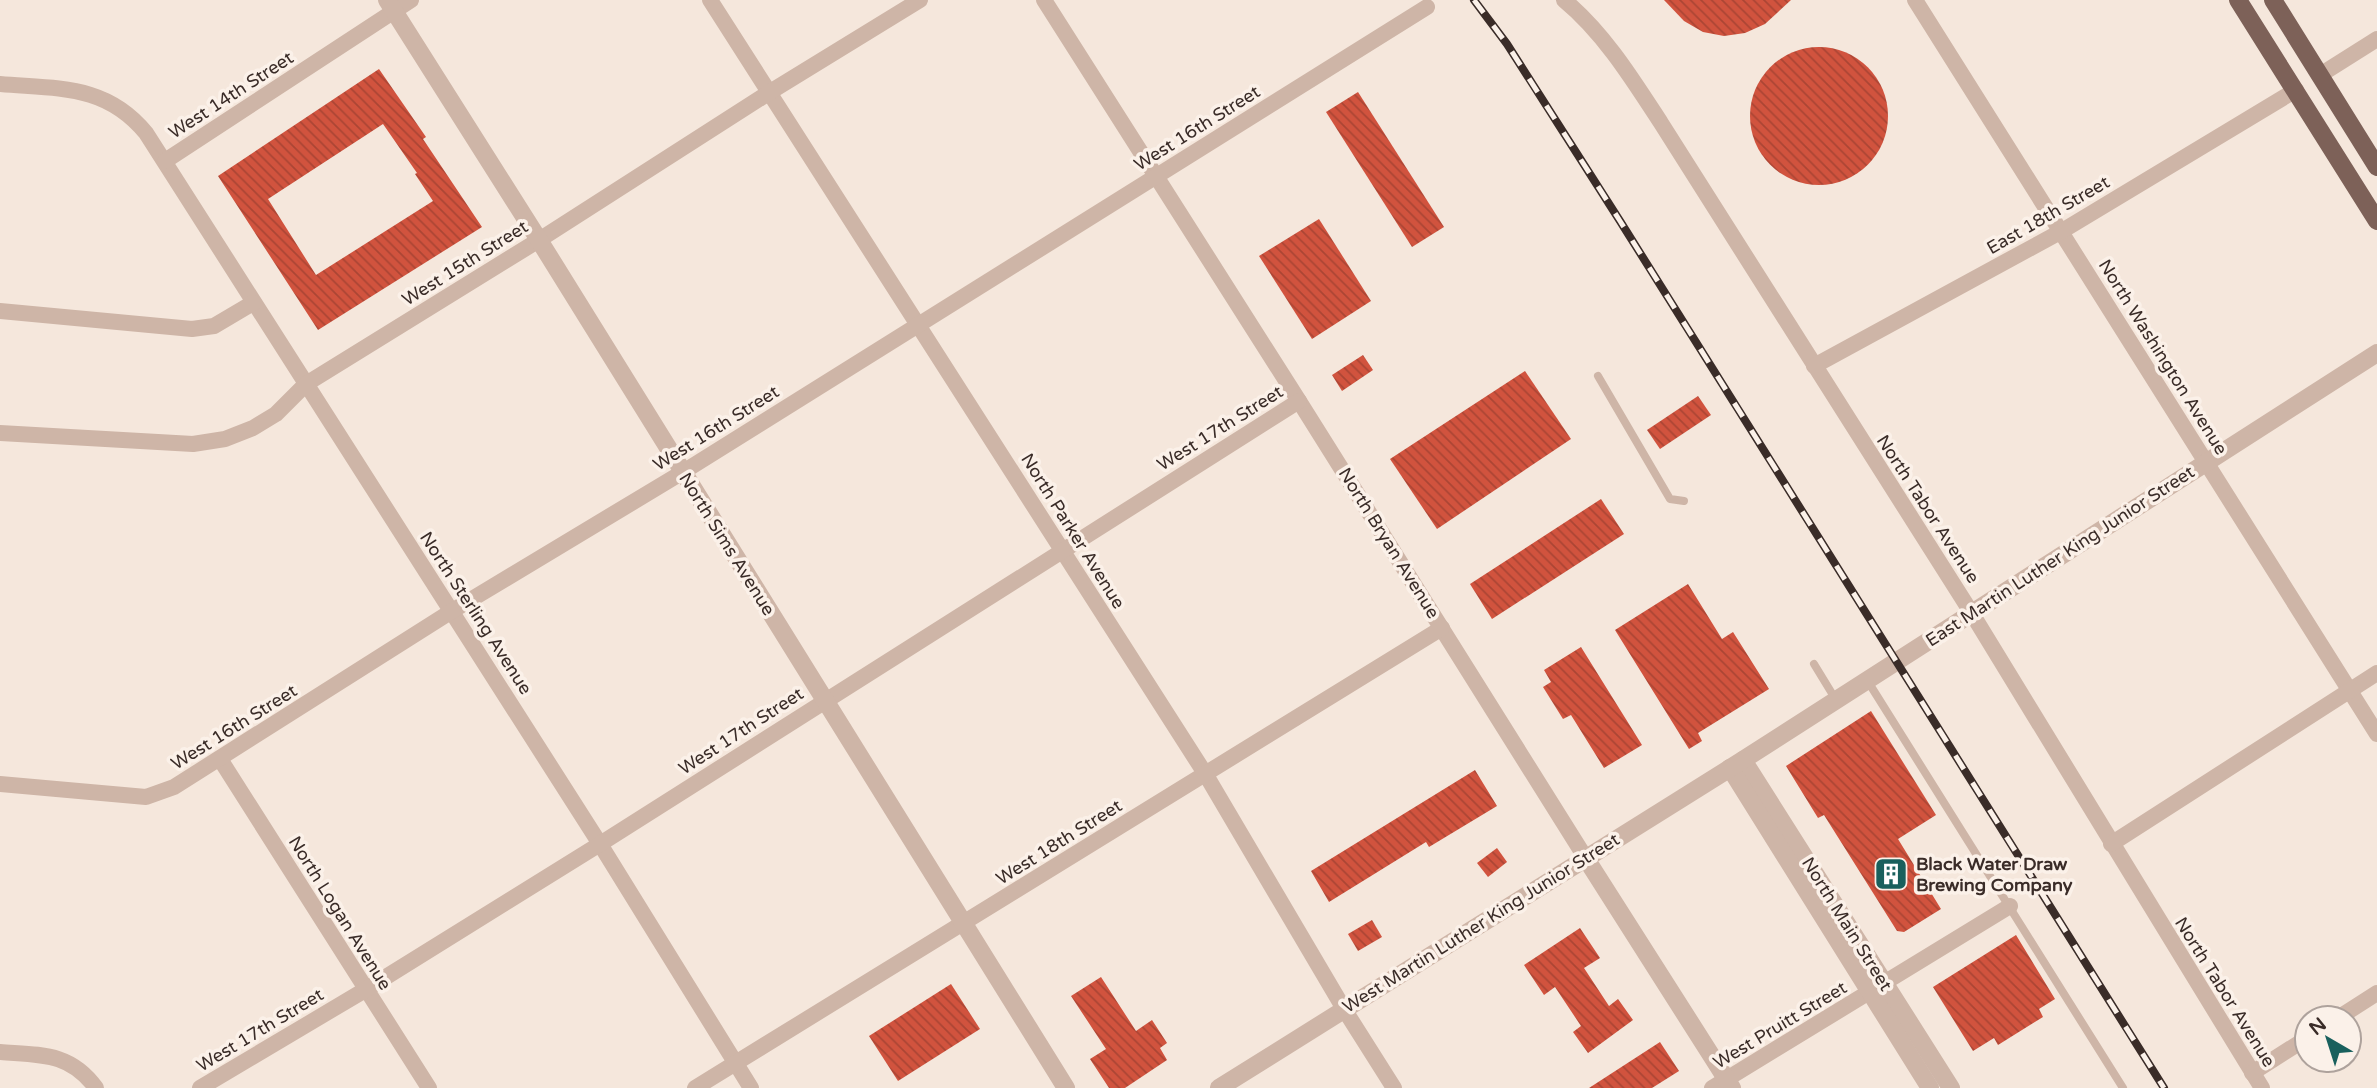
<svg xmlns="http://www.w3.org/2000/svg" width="2377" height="1088" viewBox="0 0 2377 1088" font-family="'Varela Round',sans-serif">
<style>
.building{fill:url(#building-back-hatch);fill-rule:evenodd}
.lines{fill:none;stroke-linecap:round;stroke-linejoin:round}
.service{stroke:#ceb5a7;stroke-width:8}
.minor{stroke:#ceb5a7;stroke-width:16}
.tertiary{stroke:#ceb5a7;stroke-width:18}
.primary{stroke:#7d6158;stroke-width:18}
.rail-casing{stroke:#3a2c28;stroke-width:8}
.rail{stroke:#fbf1e9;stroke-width:5;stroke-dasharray:16;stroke-linecap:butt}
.labels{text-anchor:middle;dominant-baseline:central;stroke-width:7;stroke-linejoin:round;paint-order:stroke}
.street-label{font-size:18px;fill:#3a2c28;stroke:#fbf1e9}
.poi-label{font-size:18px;font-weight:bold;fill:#3a2c28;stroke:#fbf1e9;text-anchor:start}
</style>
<defs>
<pattern id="building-back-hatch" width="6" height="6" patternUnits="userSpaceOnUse" patternTransform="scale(1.75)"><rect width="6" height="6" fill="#d1533e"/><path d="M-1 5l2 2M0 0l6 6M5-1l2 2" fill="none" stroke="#ab4534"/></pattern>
</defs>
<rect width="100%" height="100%" fill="#f5e7dc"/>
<g class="building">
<polygon points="1664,0 1791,0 1765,24 1745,33 1724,36 1703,32 1684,21"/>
<circle cx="1819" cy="116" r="69"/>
<path d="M379 69 426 137 423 139 482 227 318 330 218 176ZM383 124 417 173 415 174 433 201 316 275 268 199Z"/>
<polygon points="1358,92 1444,227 1412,247 1326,112"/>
<polygon points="1319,219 1371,301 1312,339 1259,256"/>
<polygon points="1363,355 1373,370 1342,391 1332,375"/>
<polygon points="1525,371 1571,439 1437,529 1390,459"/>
<polygon points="1698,396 1711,415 1660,449 1647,430"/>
<polygon points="1601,499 1624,534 1492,619 1470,584"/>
<polygon points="1688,584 1722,639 1733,632 1769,689 1698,733 1702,741 1689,749 1615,630"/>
<polygon points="1581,647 1642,745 1604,768 1571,715 1563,719 1543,687 1551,682 1544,670"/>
<polygon points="1871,711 1936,815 1898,839 1941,909 1904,932 1897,931 1824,815 1818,818 1786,766"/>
<polygon points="1475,770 1497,806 1429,847 1426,842 1329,902 1311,871"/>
<polygon points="1497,848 1507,862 1488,877 1477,863"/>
<polygon points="1372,920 1382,937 1358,951 1348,934"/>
<polygon points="1580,928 1600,958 1584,968 1609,1006 1618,999 1633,1020 1588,1053 1573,1032 1581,1026 1555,987 1544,995 1524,965"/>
<polygon points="2016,935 2055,999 2039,1009 2043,1017 1998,1045 1994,1038 1973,1051 1933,987"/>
<polygon points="1101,977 1136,1031 1152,1020 1167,1043 1160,1048 1167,1060 1125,1088 1109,1088 1090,1059 1106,1049 1071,996"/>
<polygon points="951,984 980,1029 898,1081 869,1036"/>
<polygon points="1660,1042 1679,1071 1652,1088 1589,1088"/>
</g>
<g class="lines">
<g class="service">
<polyline points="1598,376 1670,499 1684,501"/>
<polyline points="1814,664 1836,700"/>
<polyline points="1867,680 2123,1088"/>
</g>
<g class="minor">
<polyline points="710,0 1206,775 1344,1009 1394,1088"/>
<polyline points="1044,0 1299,401 1585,857"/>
<path d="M1564 0C1604 33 1633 80 1661 123L1971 612 2262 1088"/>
<polyline points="1915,0 2377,734"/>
<polyline points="2320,75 2377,39"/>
<path d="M0 84C58 89 106 84 146 133L600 844 751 1088"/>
<polyline points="165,161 411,0"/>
<polyline points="0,311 192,329 214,326 253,303"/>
<polyline points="1814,366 2062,231 2296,90"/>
<polyline points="0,433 193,444 225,439 253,428 276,414 306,384 539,240 770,92 920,0"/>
<polyline points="220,759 429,1088"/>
<polyline points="0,784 146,797 174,787 452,611 683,472 1427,7"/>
<polyline points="2111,844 2377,673"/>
<polyline points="2338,1018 2377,993"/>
<path d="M0 1052C40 1055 70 1052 96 1088"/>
<polyline points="2252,1073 2307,1038"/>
<polyline points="200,1088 365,990 600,844 1299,401"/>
<polyline points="695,1088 1442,628"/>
<polyline points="1712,1088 2010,906"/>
</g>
<g class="tertiary">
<polyline points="387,0 539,240 1066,1088"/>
<polyline points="1743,760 1951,1088"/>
<polyline points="1730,768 1930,1088"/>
<polyline points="1585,857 1732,1088"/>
<polyline points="1219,1088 1743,760 2377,353"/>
</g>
<g class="primary">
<polyline points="2238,0 2377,221"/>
<polyline points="2273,0 2377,167"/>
</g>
<defs>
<polyline id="rail" points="1474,0 1507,44 1620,221 2164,1088"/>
</defs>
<use href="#rail" class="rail-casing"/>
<use href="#rail" class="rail"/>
</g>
<defs>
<symbol id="building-square" viewBox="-11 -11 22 22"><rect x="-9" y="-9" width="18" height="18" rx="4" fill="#19605d" stroke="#fbf1e9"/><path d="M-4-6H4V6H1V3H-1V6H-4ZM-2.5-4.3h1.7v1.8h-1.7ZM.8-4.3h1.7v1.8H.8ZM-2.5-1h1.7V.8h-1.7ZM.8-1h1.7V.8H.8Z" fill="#fff"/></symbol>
</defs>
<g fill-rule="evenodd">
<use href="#building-square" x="1872" y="855" width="38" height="38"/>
</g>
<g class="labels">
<g class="street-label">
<text transform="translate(231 95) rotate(-33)">West 14th Street</text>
<text transform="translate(1197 128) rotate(-32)">West 16th Street</text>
<text transform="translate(2048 215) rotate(-30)">East 18th Street</text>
<text transform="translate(465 263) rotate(-32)">West 15th Street</text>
<text transform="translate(2163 357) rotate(58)">North Washington Avenue</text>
<text transform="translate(716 428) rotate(-32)">West 16th Street</text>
<text transform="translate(1220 428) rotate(-32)">West 17th Street</text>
<text transform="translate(1928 509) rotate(57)">North Tabor Avenue</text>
<text transform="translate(1073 531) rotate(58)">North Parker Avenue</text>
<text transform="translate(1389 543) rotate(58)">North Bryan Avenue</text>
<text transform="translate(727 544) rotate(58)">North Sims Avenue</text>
<text transform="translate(2060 556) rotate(-33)">East Martin Luther King Junior Street</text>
<text transform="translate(476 613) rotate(57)">North Sterling Avenue</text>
<text transform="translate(234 727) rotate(-32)">West 16th Street</text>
<text transform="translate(741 731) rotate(-33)">West 17th Street</text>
<text transform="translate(1059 842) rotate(-32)">West 18th Street</text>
<text transform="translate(340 913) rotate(58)">North Logan Avenue</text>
<text transform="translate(1481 923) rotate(-32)">West Martin Luther King Junior Street</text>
<text transform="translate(1847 924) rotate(58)">North Main Street</text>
<text transform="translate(2225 992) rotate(58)">North Tabor Avenue</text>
<text transform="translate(1780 1025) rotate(-31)">West Pruitt Street</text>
<text transform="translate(260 1030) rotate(-31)">West 17th Street</text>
</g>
<g class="poi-label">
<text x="1916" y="864">Black Water Draw<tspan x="1916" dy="21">Brewing Company</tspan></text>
</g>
</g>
<g transform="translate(2328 1039) rotate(321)"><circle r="33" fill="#fbf1e9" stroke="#aea29c" stroke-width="2"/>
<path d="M0-5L12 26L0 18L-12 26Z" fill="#19605d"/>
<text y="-10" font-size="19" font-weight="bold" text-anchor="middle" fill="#3a2c28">N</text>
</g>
</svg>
